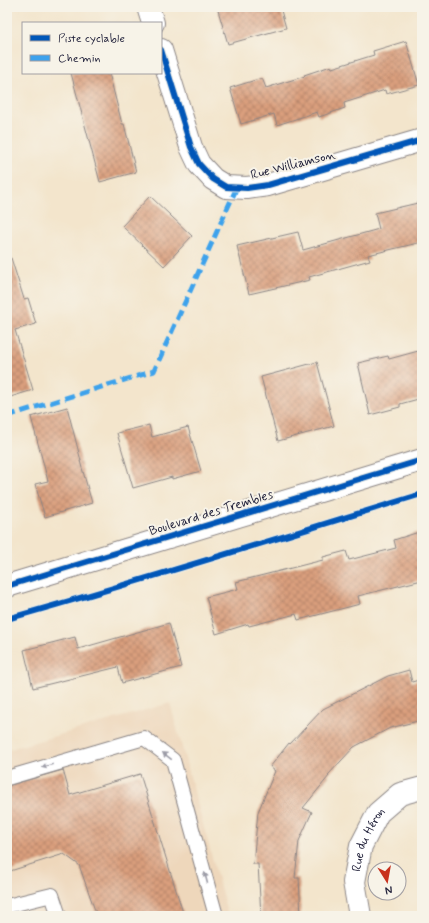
<svg xmlns="http://www.w3.org/2000/svg" width="429" height="923" viewBox="0 0 429 923" font-family="Mynerve,sans-serif">
<style>
.built{fill:#eed7bb}
.building{fill:url(#building-cross-hatch)}
.lines{fill:none;stroke-linecap:round;stroke-linejoin:round}
.service-casing{stroke:#8a8484;stroke-width:16}
.minor-casing{stroke:#8a8484;stroke-width:24}
.service{stroke:#fff;stroke-width:14}
.minor{stroke:#fff;stroke-width:22}
.quiet{stroke:#3ea2ec;stroke-width:5;stroke-dasharray:10 5;stroke-linecap:butt}
.cycleway-casing{stroke:#f7f3e8;stroke-width:8}
.cycleway{stroke:#0057b8;stroke-width:6}
.oneway{fill:#9c9ca7}
.labels{text-anchor:middle;dominant-baseline:central;stroke-width:4;stroke-linejoin:round;paint-order:stroke}
.street-label{font-size:13px;fill:#22223b;stroke:#f7f3e8}
</style>
<defs>
<pattern id="building-cross-hatch" width="8" height="8" patternUnits="userSpaceOnUse"><rect width="8" height="8" fill="#da9f7d"/><path d="M0 0l8 8M0 8l8-8" fill="none" stroke="#b08168"/></pattern>
</defs>
<rect width="100%" height="100%" fill="#f7f3e8"/>
<filter id="ink" filterUnits="userSpaceOnUse"><feTurbulence type="fractalNoise" baseFrequency=".025" numOctaves="2"/><feDisplacementMap in="SourceGraphic" scale="8" xChannelSelector="R" yChannelSelector="G"/><feConvolveMatrix kernelMatrix="1 2 1 2 8 2 1 2 1" color-interpolation-filters="sRGB"/></filter>
<filter id="wash" filterUnits="userSpaceOnUse"><feTurbulence type="fractalNoise" baseFrequency=".012" numOctaves="4" result="noise"/><feDisplacementMap in="SourceGraphic" scale="16" xChannelSelector="R" yChannelSelector="G"/><feGaussianBlur stdDeviation="0.9" result="paint"/><feColorMatrix in="noise" values="0 0 0 0 0 0 0 0 0 0 0 0 0 0 0 0 0 1.4 0 .05"/><feComposite in="paint" operator="in"/></filter>
<g filter="url(#wash)">
<rect width="100%" height="100%" fill="#f3e5cc"/>
<polygon class="built" points="170,703 228,916 7,916 7,750"/>
<g id="blocks">
<g class="building">
<polygon points="217,7 280,7 286,28 228,44"/>
<polygon points="406,41 419,85 386,94 385,90 344,103 345,108 319,117 317,112 277,125 274,114 241,124 230,88 262,78 266,88 305,76 304,75 331,66 332,68 374,55 373,51"/>
<polygon points="71,73 109,73 122,124 124,124 136,172 100,182"/>
<polygon points="150,196 192,236 164,266 122,226"/>
<polygon points="422,202 422,242 368,255 370,260 309,277 310,280 249,294 237,246 298,232 303,250 379,229 375,213"/>
<polygon points="11,258 24,299 28,298 36,324 15,330 33,390 7,398 7,259"/>
<polygon points="422,350 422,398 400,404 400,407 370,415 358,363 388,356 389,359"/>
<polygon points="317,362 334,426 278,441 261,377"/>
<polygon points="67,407 81,461 80,461 92,503 45,517 35,484 48,481 31,417"/>
<polygon points="149,425 152,437 188,427 201,471 172,479 172,477 133,488 117,433"/>
<polygon points="422,531 422,580 358,596 360,604 298,620 296,614 249,626 248,624 216,634 206,597 238,589 236,582 323,560 323,557 346,551 349,560 396,548 394,540"/>
<polygon points="169,623 181,667 122,683 118,667 33,688 24,650 75,637 78,649"/>
<polygon points="409,670 412,682 422,679 422,720 390,728 354,747 328,775 329,776 303,808 312,812 299,841 295,878 299,878 301,916 261,916 258,864 253,864 258,812 275,771 270,767 289,743 290,744 323,709 388,676"/>
<polygon points="63,770 70,795 140,774 184,916 97,916 79,865 64,854 7,872 7,786"/>
</g>
</g>
</g>
<g filter="url(#ink)">
<use href="#blocks" fill-opacity="0" stroke="#8a8484" stroke-width="1"/>
<g class="lines">
<defs>
<g id="service">
<polyline points="7,778 144,738 173,760 216,916"/>
<polyline points="7,906 52,895 59,916"/>
</g>
<g id="minor">
<polyline points="148,7 153,23"/>
<polyline points="161,50 191,147 199,164 213,179 226,187 247,188 268,185 422,140"/>
<polyline points="7,586 422,460"/>
<path id="s1" d="M360 916 354 882 361 846 378 813 400 794 422 788"/>
</g>
</defs>
<use href="#service" class="service-casing"/>
<use href="#minor" class="minor-casing"/>
<use href="#service" class="service"/>
<use href="#minor" class="minor"/>
<polyline class="quiet" points="7,416 154,371 237,187"/>
<defs>
<g id="cycleway">
<polyline points="161,50 191,147 199,164 213,179 226,187 247,188 268,185 422,140"/>
<polyline points="7,586 422,460"/>
<path d="M7 619C146 580 284 536 422 494"/>
</g>
</defs>
<use href="#cycleway" class="cycleway-casing"/>
<use href="#cycleway" class="cycleway"/>
</g>
<defs><path id="oneway-solid" d="M-6-.8H1V-3.2L6.5 0L1 3.2V.8H-6Z"/></defs>
<g class="oneway">
<use href="#oneway-solid" transform="translate(167 756) rotate(-143)"/>
<use href="#oneway-solid" transform="translate(47 766) rotate(164)"/>
<use href="#oneway-solid" transform="translate(206 878) rotate(-105)"/>
</g>
</g>
<g class="labels">
<g class="street-label">
<text transform="translate(293 165) rotate(-14)">Rue Williamson</text>
<text transform="translate(211 513) rotate(-17)">Boulevard des Trembles</text>
<text stroke="none"><textPath href="#s1" startOffset="80">Rue du Héron</textPath></text>
</g>
</g>
<rect width="429" height="923" fill="none" stroke="#f7f3e8" stroke-width="24"/>
<rect x="22" y="22" width="140" height="52" fill="#f7f3e8" stroke="#a29fa3"/>
<rect x="30" y="35" width="20" height="6" fill="#0057b8" stroke="#a29fa3"/>
<text x="58" y="42" font-size="12" fill="#22223b">Piste cyclable</text>
<rect x="30" y="55" width="20" height="6" fill="#3ea2ec" stroke="#a29fa3"/>
<text x="58" y="62" font-size="12" fill="#22223b">Chemin</text>
<g transform="translate(387 881) rotate(169)"><circle r="19" fill="#f7f3e8" stroke="#a29fa3"/>
<path d="M0-3L7 15L0 10L-7 15Z" fill="#c8321e"/>
<text y="-6" font-size="11" font-weight="bold" text-anchor="middle" fill="#22223b">N</text>
</g>
</svg>
